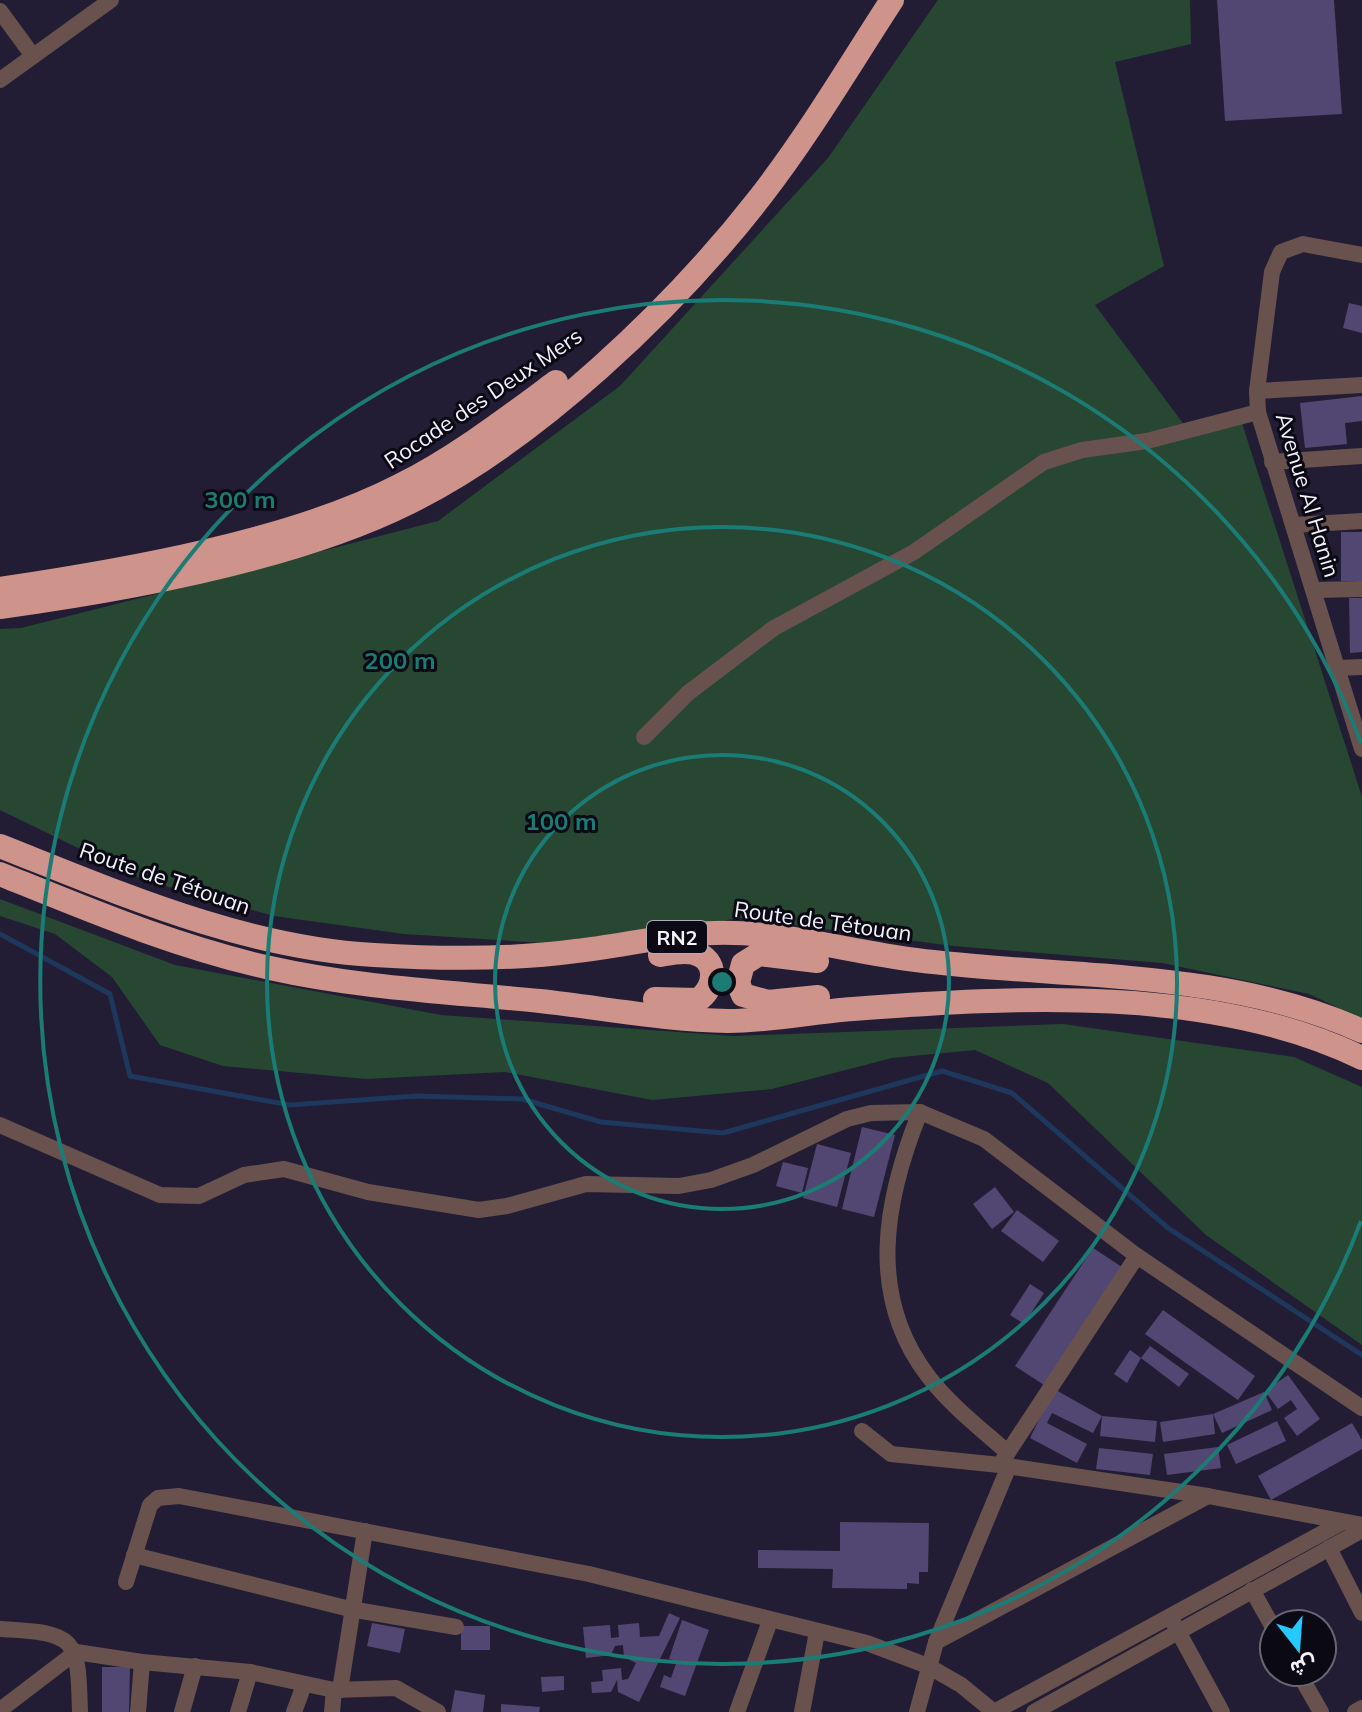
<svg xmlns="http://www.w3.org/2000/svg" width="1362" height="1712" viewBox="0 0 1362 1712" font-family="Mulish,Vazirmatn,sans-serif">
<style>
.green{fill:#274733}
.lines{fill:none;stroke-linecap:round;stroke-linejoin:round}
.stream{stroke:#1d385c;stroke-width:5}
.building{fill:#524772}
.minor{stroke:#69524e;stroke-width:16}
.highway{stroke:#ce948b;stroke-width:24}
.ring{fill:none;stroke:#1a7c75;stroke-width:4}
.labels{text-anchor:middle;dominant-baseline:central;stroke-width:6;stroke-linejoin:round;paint-order:stroke}
.shield{fill:#0b0913;stroke:#aeacb8;stroke-width:2}
.shield-label{font-size:20px;font-weight:bold;fill:#f4f2ff}
.street-label{font-size:22px;fill:#f4f2ff;stroke:#0b0913}
.centre{fill:#1a7c75;stroke:#0b0913;stroke-width:4}
.ring-label{font-size:24px;text-anchor:middle;font-weight:bold;fill:#1a7c75;stroke:#0b0913;stroke-width:6;stroke-linejoin:round;paint-order:stroke}
</style>
<rect width="100%" height="100%" fill="#221d34"/>
<g class="green">
<polygon points="938,0 1190,0 1191,44 1115,62 1164,266 1095,305 1185,426 1241,420 1362,797 1362,1019 1309,994 1162,963 953,946 742,918 544,943 404,934 274,916 144,880 0,810 0,629 21,628 140,598 438,521 620,386 828,158"/>
<polygon points="0,899 175,965 441,1015 733,1036 1063,1024 1294,1057 1362,1087 1362,1345 1206,1235 1048,1083 975,1050 892,1058 772,1089 652,1100 505,1072 366,1079 223,1066 160,1045 112,977 55,934 0,916"/>
</g>
<g class="lines">
<polyline class="stream" points="0,934 110,994 130,1076 290,1105 416,1096 522,1099 601,1122 723,1133 942,1071 1012,1093 1168,1228 1362,1355"/>
</g>
<g class="building">
<polygon points="1217,0 1334,0 1342,114 1225,121"/>
<polygon points="1349,303 1362,306 1362,333 1343,328"/>
<polygon points="1362,396 1362,421 1345,423 1347,444 1305,448 1300,403"/>
<rect x="1341" y="532" width="21" height="49"/>
<polygon points="1349,598 1362,598 1362,652 1350,653"/>
<polygon points="862,1127 895,1135 874,1217 842,1209"/>
<polygon points="817,1144 851,1153 837,1207 803,1198"/>
<polygon points="783,1162 808,1168 802,1193 776,1186"/>
<polygon points="995,1187 1014,1212 992,1229 973,1204"/>
<polygon points="1017,1210 1059,1241 1043,1262 1001,1231"/>
<polygon points="1093,1248 1122,1267 1044,1385 1015,1366"/>
<polygon points="1030,1284 1044,1293 1024,1324 1010,1315"/>
<polygon points="1163,1310 1255,1376 1238,1400 1145,1334"/>
<polygon points="1150,1346 1189,1374 1179,1387 1141,1358 1127,1383 1114,1374 1130,1350 1141,1358"/>
<polygon points="1288,1375 1320,1419 1297,1436 1284,1418 1297,1409 1291,1400 1278,1409 1265,1391"/>
<polygon points="1054,1389 1102,1416 1093,1433 1052,1413 1047,1423 1087,1444 1077,1463 1030,1438"/>
<polygon points="1264,1392 1272,1410 1222,1433 1213,1414"/>
<polygon points="1213,1414 1215,1434 1163,1442 1160,1422"/>
<polygon points="1102,1416 1157,1421 1155,1442 1100,1436"/>
<polygon points="1277,1421 1286,1441 1236,1464 1227,1445"/>
<polygon points="1352,1423 1362,1440 1362,1449 1271,1500 1258,1476"/>
<polygon points="1218,1447 1221,1468 1167,1475 1164,1454"/>
<polygon points="1099,1448 1153,1454 1150,1475 1096,1469"/>
<polygon points="840,1522 929,1523 928,1572 919,1572 919,1584 907,1583 907,1589 832,1588 833,1569 758,1568 758,1550 840,1551"/>
<polygon points="669,1613 680,1618 639,1702 618,1692 617,1680 611,1692 592,1693 591,1682 603,1681 602,1670 621,1668 622,1680 628,1679 636,1663 624,1657 623,1645 615,1646 611,1655 586,1658 583,1627 610,1625 611,1638 619,1637 618,1625 639,1623 640,1637 659,1636"/>
<polygon points="682,1620 709,1630 685,1696 660,1687 664,1675 671,1678 677,1661 669,1659"/>
<polygon points="372,1623 405,1629 400,1653 367,1646"/>
<rect x="461" y="1626" width="29" height="24"/>
<polygon points="102,1667 130,1667 129,1712 102,1712"/>
<polygon points="564,1676 564,1690 542,1692 541,1677"/>
<polygon points="455,1690 485,1695 483,1712 451,1712"/>
<polygon points="501,1704 540,1707 539,1712 501,1712"/>
</g>
<g class="lines">
<g class="minor">
<polyline points="0,11 33,56"/>
<polyline points="0,80 111,0"/>
<polyline points="1362,255 1303,244 1281,252 1272,272 1257,391 1258,412 1362,749"/>
<polyline points="1257,391 1362,385"/>
<polyline points="1272,462 1362,456"/>
<polyline points="1294,525 1362,521"/>
<polyline points="1314,590 1362,589"/>
<polyline points="1338,668 1362,667"/>
<polyline points="644,737 688,693 774,628 914,552 1044,462 1082,450 1147,441 1258,412"/>
<path d="M920 1112C885 1199 866 1295 928 1376 950 1405 980 1428 1007 1452"/>
<polyline points="0,1125 160,1195 199,1196 244,1175 284,1169 368,1192 479,1210 507,1206 586,1184 679,1186 711,1180 753,1165 847,1119 871,1113 920,1112 984,1139 1137,1256 1362,1408"/>
<polyline points="862,1431 891,1454 1000,1465 1208,1496 1362,1525"/>
<polyline points="1003,1460 1137,1256"/>
<polyline points="1329,1548 1362,1613"/>
<polyline points="134,1555 350,1609 456,1627"/>
<polyline points="126,1582 150,1505 158,1498 179,1496 589,1574 867,1643 928,1666 961,1685 994,1712"/>
<polyline points="1252,1590 1274,1629"/>
<polyline points="1173,1622 1222,1712"/>
<path d="M0 1629C77 1633 78 1637 80 1712"/>
<polyline points="936,1642 1208,1496"/>
<polyline points="1298,1672 1321,1712"/>
<polyline points="340,1690 365,1531"/>
<polyline points="0,1710 76,1652 142,1662 250,1672 334,1690 396,1688 438,1712"/>
<polyline points="138,1712 142,1662"/>
<polyline points="182,1712 195,1666"/>
<polyline points="238,1712 250,1672"/>
<polyline points="294,1712 304,1685"/>
<polyline points="332,1712 334,1690"/>
<polyline points="737,1712 770,1621"/>
<polyline points="802,1712 817,1632"/>
<polyline points="917,1712 936,1642 1009,1466"/>
<polyline points="994,1712 1341,1523"/>
<polyline points="1034,1712 1362,1530"/>
<polyline points="1355,1712 1362,1708"/>
</g>
<g class="highway">
<path d="M0 589C122 571 290 542 399 486 455 458 506 419 556 382"/>
<path d="M0 607C125 590 295 559 408 503 536 440 674 308 761 196 809 134 849 66 892 0"/>
<path d="M0 846C119 893 244 948 374 955 440 959 511 960 576 951 622 946 669 934 715 933 782 931 850 952 916 960 1064 979 1223 968 1362 1031"/>
<path d="M0 874C89 910 176 947 270 968 359 988 450 992 540 1001 603 1008 665 1020 728 1021 770 1021 811 1012 853 1009 1015 997 1212 985 1362 1058"/>
<polyline points="817,961 759,954 743,964 738,983 743,995 768,1002 818,997"/>
<path d="M655 999 698 1000C716 988 719 959 694 953 683 950 671 953 660 955"/>
</g>
</g>
<g class="ring">
<circle cx="722" cy="982" r="227"/>
<circle cx="722" cy="982" r="455"/>
<path d="M1361 1221A682 682 0 1 1 1361 743"/>
</g>
<g class="labels">
<rect class="shield" x="647" y="921" width="60" height="32" rx="6"/>
<g class="shield-label">
<text x="677" y="937">RN2</text>
</g>
<g class="street-label">
<text transform="translate(483 398) rotate(-34)">Rocade des Deux Mers</text>
<text transform="translate(1308 495) rotate(73)">Avenue Al Hanin</text>
<text transform="translate(165 878) rotate(19)">Route de Tétouan</text>
<text transform="translate(823 921) rotate(8)">Route de Tétouan</text>
</g>
</g>
<circle cx="722" cy="982" r="12" class="centre"/>
<g class="ring-label">
<text x="240" y="508">300 m</text>
<text x="400" y="669">200 m</text>
<text x="561" y="830">100 m</text>
</g>
<g transform="translate(1298 1648) rotate(163)"><circle r="38" fill="#0b0913" stroke="#686671" stroke-width="2"/>
<path d="M0-6L14 30L0 20L-14 30Z" fill="#24c9fe"/>
<text y="-12" font-size="22" font-weight="bold" text-anchor="middle" fill="#f4f2ff">ش</text>
</g>
</svg>
